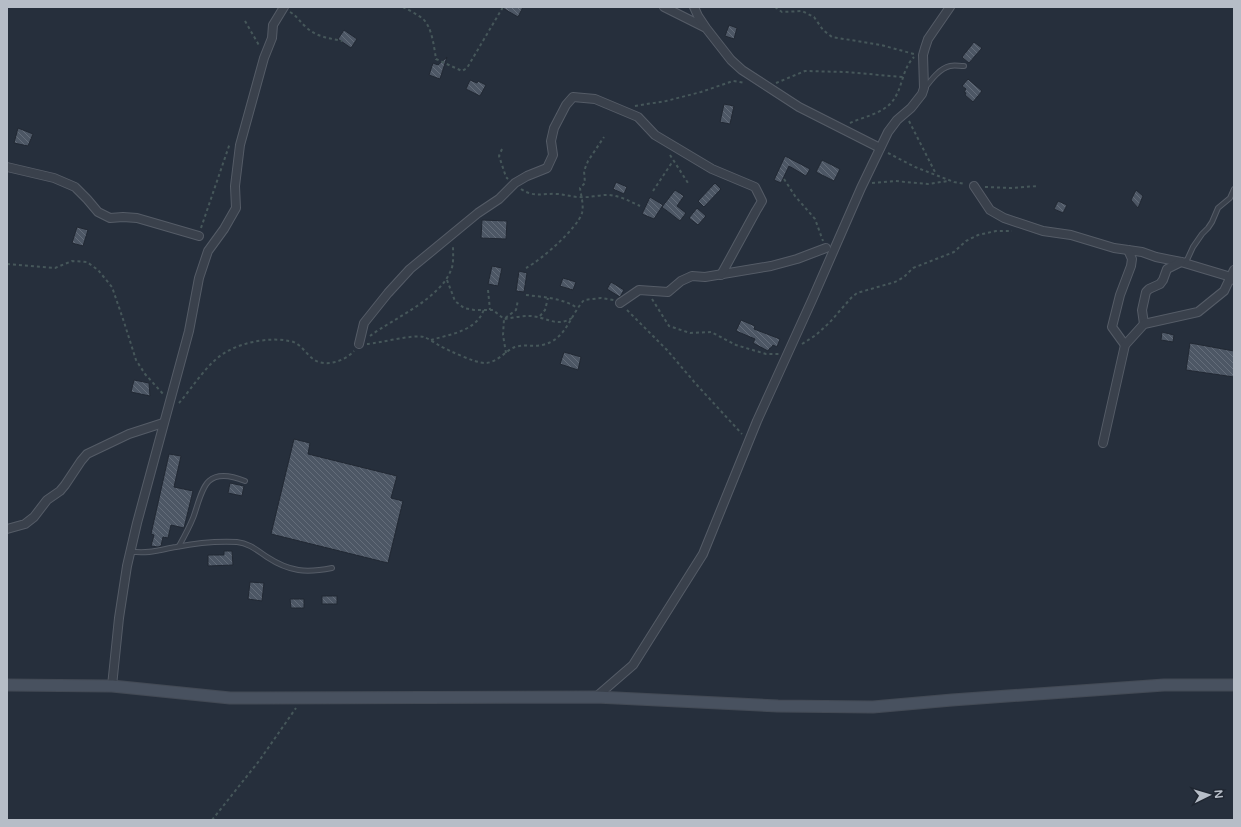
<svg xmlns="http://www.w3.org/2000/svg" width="1241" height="827" viewBox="0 0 1241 827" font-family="'Varela Round',sans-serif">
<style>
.building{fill:url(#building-back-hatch);stroke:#212833}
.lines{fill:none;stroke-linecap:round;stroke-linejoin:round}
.lane-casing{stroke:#555c67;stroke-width:6}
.street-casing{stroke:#555c67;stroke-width:10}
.secondary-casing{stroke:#434a55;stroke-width:13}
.path{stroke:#46575a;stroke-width:2;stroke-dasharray:3 3;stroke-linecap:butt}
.lane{stroke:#3a414c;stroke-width:4}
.street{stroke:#3a414c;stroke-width:8}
.secondary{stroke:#48515f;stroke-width:11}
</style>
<defs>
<pattern id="building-back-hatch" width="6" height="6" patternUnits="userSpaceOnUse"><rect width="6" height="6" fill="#4d5765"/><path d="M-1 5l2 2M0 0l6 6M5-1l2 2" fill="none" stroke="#646d7a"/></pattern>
</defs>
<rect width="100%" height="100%" fill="#262f3c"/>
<g class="building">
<polygon points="501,7 523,7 518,17"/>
<polygon points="729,25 737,28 734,39 725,36"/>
<polygon points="344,30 357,39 351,48 338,39"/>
<polygon points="974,42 982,48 969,63 962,57"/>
<polygon points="447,57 440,79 429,75 433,63 438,65"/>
<polygon points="968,79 982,91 973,102 965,95 966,93 964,92 966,89 962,86"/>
<polygon points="470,80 477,83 478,81 486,85 480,96 466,89"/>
<polygon points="724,104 734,106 730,124 720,122"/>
<polygon points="18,128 33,134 28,146 14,143"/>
<polygon points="785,156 810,169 806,176 789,166 781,183 774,180"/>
<polygon points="822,160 840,169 834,181 816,172"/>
<polygon points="616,182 627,187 624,194 613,189"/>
<polygon points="715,183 721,189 704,207 698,201"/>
<polygon points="675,190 684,196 677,206 686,213 680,221 662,207"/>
<polygon points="1136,190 1143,196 1138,208 1131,200"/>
<polygon points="650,197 663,205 654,219 642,214"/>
<polygon points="1058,201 1067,205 1063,213 1054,209"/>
<polygon points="697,208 706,216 698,225 689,218"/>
<polygon points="482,220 507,221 506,239 481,238"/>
<polygon points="77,227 88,230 83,246 72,243"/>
<polygon points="492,266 502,268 498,286 488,284"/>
<polygon points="519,271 527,273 524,292 516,291"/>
<polygon points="563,278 576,282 573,290 560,286"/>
<polygon points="611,282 624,290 620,297 607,289"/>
<polygon points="741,320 755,326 754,329 780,339 777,347 773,345 771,348 770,348 768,351 753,343 755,339 736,331"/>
<polygon points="1162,332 1174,335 1173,342 1161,340"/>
<polygon points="1190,343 1234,351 1234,377 1186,370"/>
<polygon points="564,352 581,357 578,370 560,364"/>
<polygon points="134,380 149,383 150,396 131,392"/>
<polygon points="294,439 310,443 308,454 397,476 391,498 403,501 388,563 271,534"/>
<polygon points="169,454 181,456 174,487 193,491 184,528 171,525 168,538 163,537 161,546 158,547 151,546 154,535 151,534"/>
<polygon points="230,483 244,486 242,496 228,493"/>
<polygon points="224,551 232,551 233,565 208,566 208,555 224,555"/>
<polygon points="250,582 264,583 262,601 248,599"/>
<rect x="322" y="596" width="15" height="8"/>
<polygon points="290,599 304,599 304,608 291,608"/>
</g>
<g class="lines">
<defs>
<g id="lane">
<path d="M925 88C931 80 940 68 950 66 954 65 959 66 964 66"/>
<polyline points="1183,261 1187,260 1193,247 1202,234 1208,228 1212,222 1218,208 1230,198 1234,189"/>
<path d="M179 546C184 537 189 528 193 518 197 508 201 488 209 481 219 472 235 477 245 481"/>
<path d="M130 552C138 552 147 553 155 551 162 550 169 548 176 547 196 543 217 541 237 542 249 543 258 551 267 557 290 572 306 573 332 568"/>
</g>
<g id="street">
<polyline points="664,7 704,27"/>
<polyline points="694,7 698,16 706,28 731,60 742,70 799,107 880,148"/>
<polyline points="7,167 54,178 75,187 87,199 98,212 110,218 123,217 137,218 199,236"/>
<polyline points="974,186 990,210 1004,218 1043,231 1071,235 1114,248 1142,252 1156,257 1181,262 1231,277 1234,280"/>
<polyline points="620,303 639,290 668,292 681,281 692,276 705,277 771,266 797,259 826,248"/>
<polyline points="1144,324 1142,310 1146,292 1149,289 1160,284 1163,280 1167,269 1181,262"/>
<polyline points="359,344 364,323 388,293 410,269 478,213 499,199 515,183 527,176 547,168 553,155 551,141 554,128 566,105 573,97 595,99 638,117 655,135 712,169 755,187 762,201 756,211 721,275"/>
<polyline points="1125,345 1112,327 1120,295 1131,266 1132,259 1128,250"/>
<polyline points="1103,443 1125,345 1144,324 1198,312 1224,291 1234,270"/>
<polyline points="7,529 25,524 34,517 47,500 60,491 65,485 81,461 87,454 129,434 163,423"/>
<polyline points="112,686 119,618 127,566 137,523 189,331 199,278 208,251 224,229 236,208 235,186 240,145 264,58 272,38 273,25 284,7"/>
<polyline points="596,697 633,665 703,554 757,421 812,300 861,188 888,132 897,120 911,108 922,94 924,88 923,55 925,48 928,39 950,7"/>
</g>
<polyline id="secondary" points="7,685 112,686 230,698 596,697 778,706 873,707 952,700 1164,685 1234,685"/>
</defs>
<use href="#lane" class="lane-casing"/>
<use href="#street" class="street-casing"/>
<use href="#secondary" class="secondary-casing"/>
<g class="path">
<path d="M403 7C409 10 416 14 422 18 432 26 434 47 436 59L462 71 467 68 503 7"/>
<polyline points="775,7 782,12 802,11 814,17 823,30 832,37 881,45 914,54"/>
<path d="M290 12C297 16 300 22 306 27 316 37 329 38 342 41"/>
<polyline points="245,21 260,47"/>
<polyline points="776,83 805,71 845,72 903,77"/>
<polyline points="635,106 666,101 701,92 733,81 745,83"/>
<polyline points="909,121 936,174"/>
<path d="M850 123C863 117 880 114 890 104 903 91 901 70 914 57"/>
<polyline points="502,149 499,156 506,177 508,179"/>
<polyline points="888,153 915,167 954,182 965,184"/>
<polyline points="670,155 688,183"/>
<polyline points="784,179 795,196 815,219 823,241"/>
<polyline points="872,183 895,181 928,184 948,181"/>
<polyline points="985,187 1011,188 1038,186"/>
<path d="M521 189C534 198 543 193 557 194 564 194 571 197 579 197 588 198 598 195 607 195 619 195 629 201 640 206"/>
<polyline points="653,191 673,161"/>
<polyline points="201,228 230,143"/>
<polyline points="7,264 55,268 72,261 87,262 98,270 112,287 124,322 136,360 145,374 164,395"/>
<path d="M526 268C541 260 577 229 582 213 584 205 581 196 580 188L585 183 584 171 588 161 604 137"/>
<path d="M447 280 455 301 464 308 474 310H493L504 319C512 318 521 316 529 316 546 316 555 328 572 318"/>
<polyline points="488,290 490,310"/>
<path d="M526 295C543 297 563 298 577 308"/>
<polyline points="652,299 669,326 690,333 711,332 736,345 766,354 779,354"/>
<polyline points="627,310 667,350 696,384 742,434"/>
<polyline points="540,316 545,310 548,298"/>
<path d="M370 336C394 318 440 299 451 270 454 264 453 253 453 246"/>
<path d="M431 340C451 334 477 331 484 309"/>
<path d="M367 344C380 343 414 334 424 337 429 339 435 343 440 346 450 351 475 363 485 363 497 363 505 351 515 347 524 344 533 347 542 345 566 340 569 317 584 300L601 298 614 300"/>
<polyline points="802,344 816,335 830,322 851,298 857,293 895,282 904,277 913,268 954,252 966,241 978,235 996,231 1012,231"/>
<polyline points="506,353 503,335 504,319 516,310 518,300"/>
<path d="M179 403C193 387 208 362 226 352 243 342 270 337 289 341 300 342 305 353 313 359 325 368 345 361 354 351"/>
<polyline points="212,820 259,761 296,708"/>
</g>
<use href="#lane" class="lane"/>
<use href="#street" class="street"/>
<use href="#secondary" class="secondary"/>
</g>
<rect width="1241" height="827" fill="none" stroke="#b6bdc7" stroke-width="16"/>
<g transform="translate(1209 795) rotate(85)" stroke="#1f2631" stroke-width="3" paint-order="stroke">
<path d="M0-3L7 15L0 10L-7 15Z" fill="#b6bdc7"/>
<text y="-6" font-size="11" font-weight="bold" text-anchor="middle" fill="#b6bdc7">N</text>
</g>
</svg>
